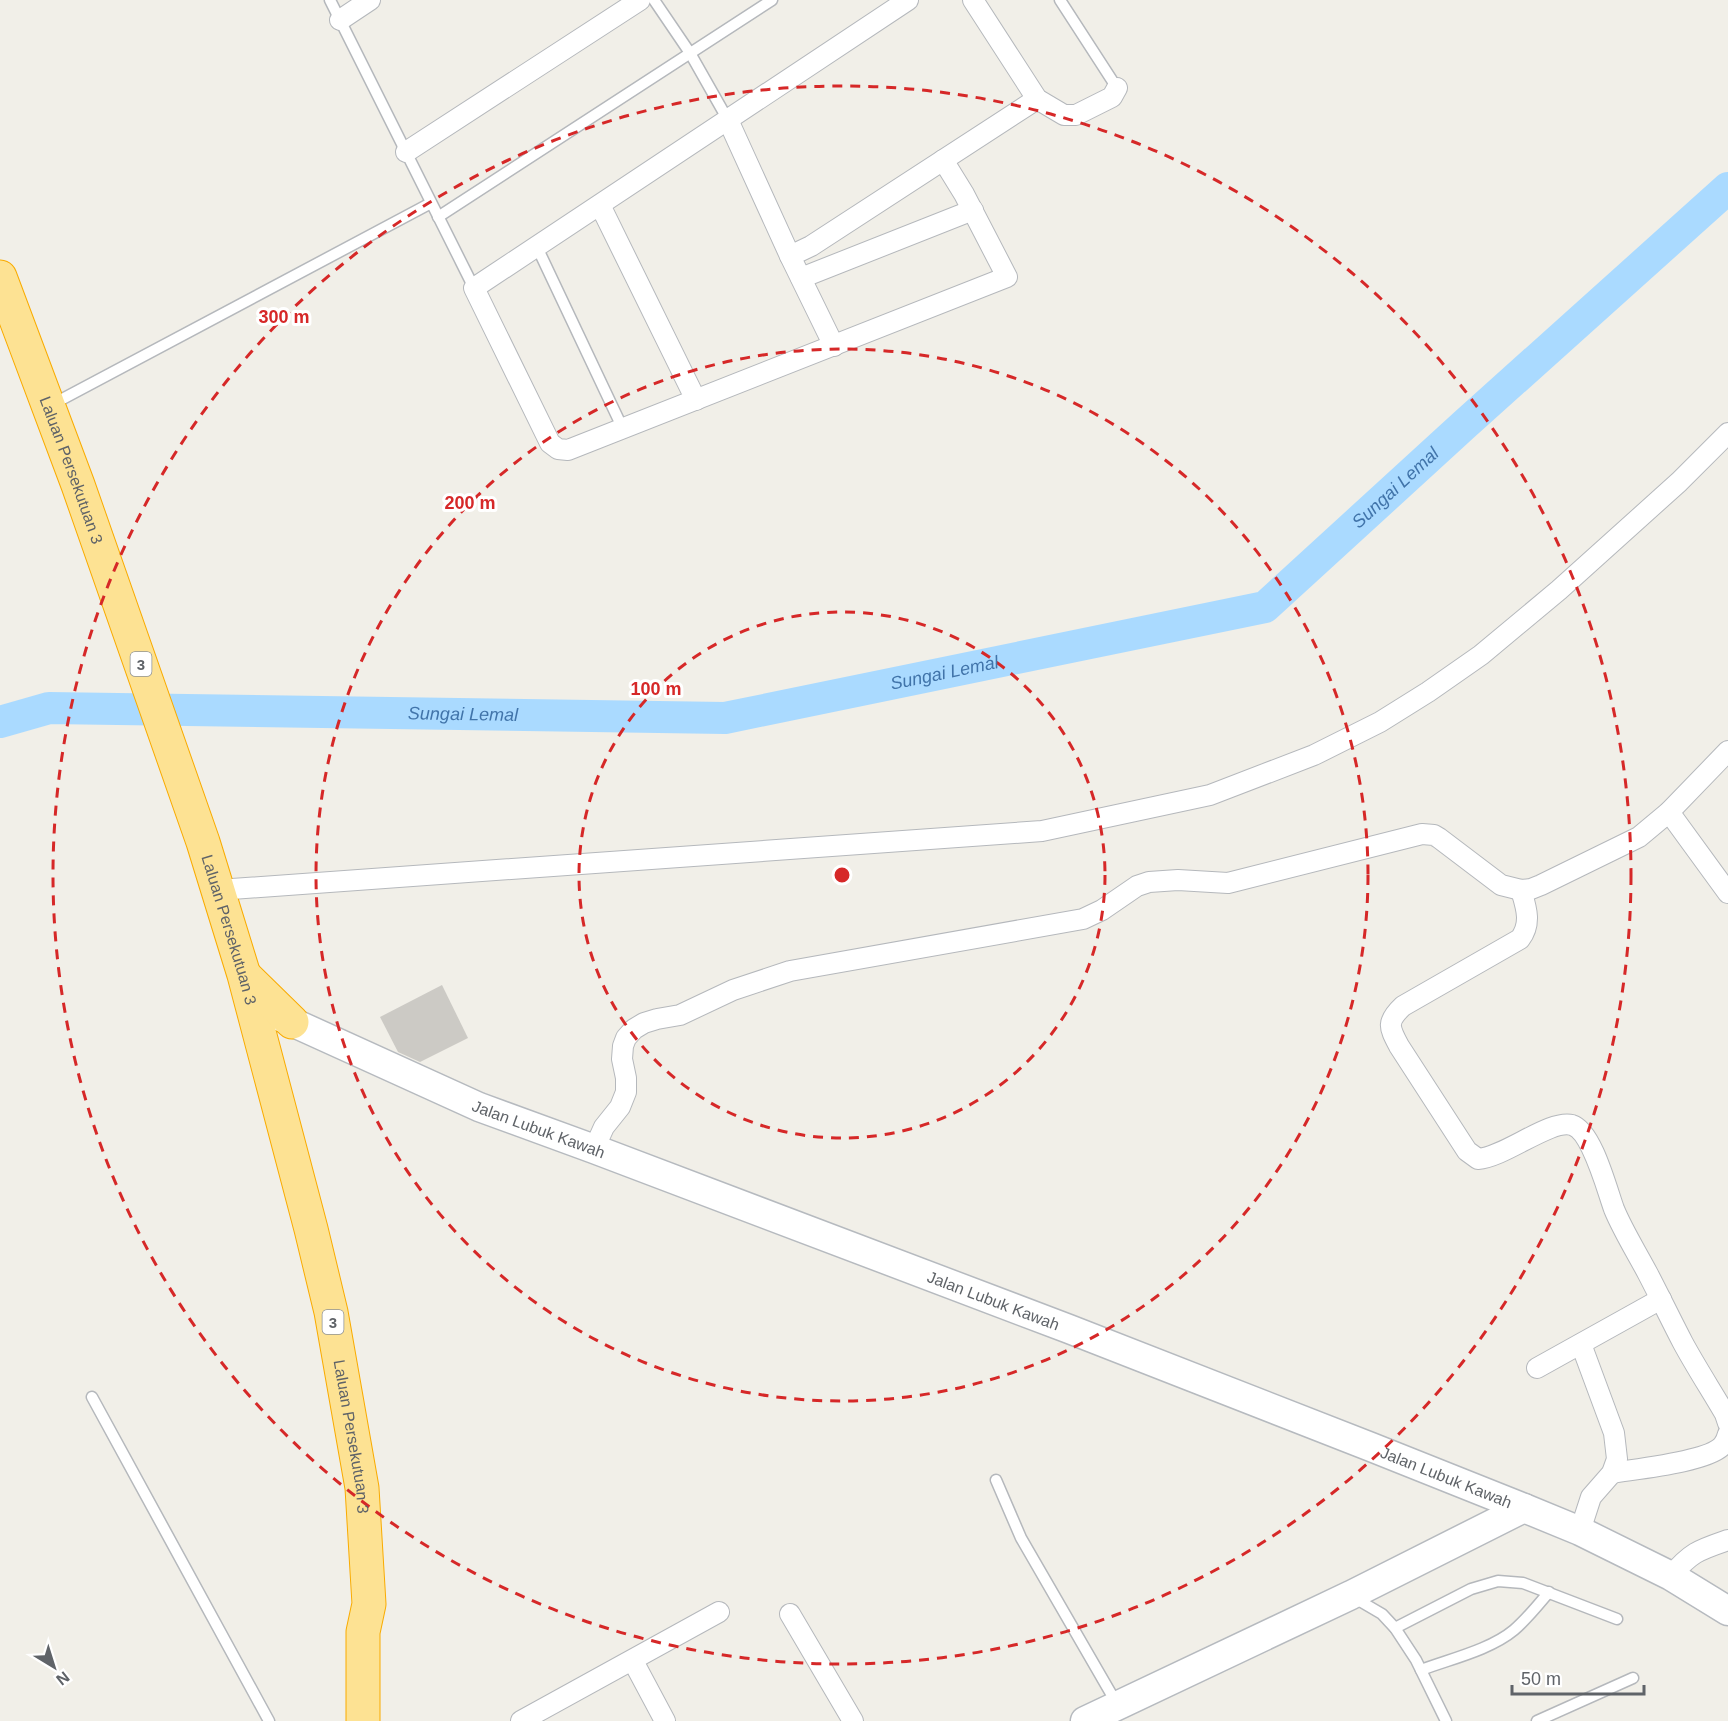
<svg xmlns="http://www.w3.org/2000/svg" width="1728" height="1721" viewBox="0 0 1728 1721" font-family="Helvetica,sans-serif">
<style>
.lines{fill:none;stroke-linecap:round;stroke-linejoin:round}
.river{stroke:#aadaff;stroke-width:32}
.building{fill:#cccac5}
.lane-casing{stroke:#b5b8bc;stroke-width:13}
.street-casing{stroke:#b5b8bc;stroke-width:22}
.secondary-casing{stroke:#b6babf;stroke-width:31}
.highway-casing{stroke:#f9ab00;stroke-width:35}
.lane{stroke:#fff;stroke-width:10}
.street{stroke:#fff;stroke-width:20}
.secondary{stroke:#fff;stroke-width:28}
.highway{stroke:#fde293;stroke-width:33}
.ring{fill:none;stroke:#d62828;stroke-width:3;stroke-dasharray:10 8}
.labels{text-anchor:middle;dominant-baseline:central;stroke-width:6;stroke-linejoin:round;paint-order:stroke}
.shield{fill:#fff;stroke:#8f9295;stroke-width:1.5}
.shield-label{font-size:15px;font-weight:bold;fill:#5f6368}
.street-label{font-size:16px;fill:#5f6368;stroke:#fff}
.water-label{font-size:18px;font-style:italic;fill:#4174aa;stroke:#fff}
.centre{fill:#d62828;stroke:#fff;stroke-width:3}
.ring-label{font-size:18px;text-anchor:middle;font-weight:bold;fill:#d62828;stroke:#fff;stroke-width:6;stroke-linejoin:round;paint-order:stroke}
</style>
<rect width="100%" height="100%" fill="#f1efe8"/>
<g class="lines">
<path class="river" id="s1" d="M0 722 49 708 725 718 1265 607 1464 425 1728 188"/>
</g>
<polygon class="building" points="442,985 468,1038 420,1062 398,1052 380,1017"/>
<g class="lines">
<defs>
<g id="lane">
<polyline points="330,0 474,288"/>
<polyline points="654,0 690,53 728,120"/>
<polyline points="1060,0 1117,88"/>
<polyline points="438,217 772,0"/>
<polyline points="537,247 623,429"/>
<polyline points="53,404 431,203"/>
<polyline points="92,1397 269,1721"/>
<polyline points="996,1480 1021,1538 1117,1704"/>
<polyline points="1353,1597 1382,1614 1395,1628 1416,1660 1446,1721"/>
<polyline points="1395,1628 1471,1589 1498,1581 1523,1583 1617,1619"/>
<path d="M1421 1670C1450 1659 1490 1650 1514 1630 1527 1619 1538 1605 1549 1592"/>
<polyline points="1537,1721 1633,1678"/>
</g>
<g id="street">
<polyline points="908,0 474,288 550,443 558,449 568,450 1007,277 964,194 943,160"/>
<polyline points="973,0 1037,99 1064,115 1076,115 1112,97 1117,88"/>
<polyline points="340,20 370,0"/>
<polyline points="728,120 790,256 834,346"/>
<polyline points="406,152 640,0"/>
<polyline points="600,205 696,400"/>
<polyline points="790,256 811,246 1037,99"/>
<polyline points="801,278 973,210"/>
<polyline points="1669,812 1728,893"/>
<polyline points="218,890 1042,831 1210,795 1314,755 1380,722 1428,692 1481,655 1559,590 1679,482 1728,433"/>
<path d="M1521 890C1526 907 1532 923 1520 939L1403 1006C1386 1022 1389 1027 1399 1046L1467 1151 1478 1159C1505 1157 1550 1119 1572 1125 1592 1131 1607 1190 1614 1209 1623 1231 1637 1253 1648 1274 1660 1297 1671 1320 1683 1343 1696 1367 1711 1390 1725 1414L1728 1423"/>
<polyline points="594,1149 604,1127 620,1107 626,1092 626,1078 622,1059 623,1046 626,1038 634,1029 644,1023 657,1019 680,1015 733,990 790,971 1083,919 1102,910 1137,886 1149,882 1178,880 1228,883 1422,834 1434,835 1439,838 1501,885 1521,890 1531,889 1541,885 1639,837 1669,812 1728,751"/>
<polyline points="1537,1368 1661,1299"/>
<path d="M1612 1473C1635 1469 1707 1462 1722 1446 1725 1443 1727 1438 1728 1434"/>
<polyline points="1580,1531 1591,1497 1612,1473 1617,1459 1614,1433 1581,1344"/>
<path d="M1671 1576C1691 1552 1699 1550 1728 1540"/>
<polyline points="790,1614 853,1721"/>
<polyline points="633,1661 665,1721"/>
<polyline points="521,1721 719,1612"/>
</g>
<g id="secondary">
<path id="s2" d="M272 1013 479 1107 594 1149 1069 1329 1371 1447 1524 1508 1580 1531 1671 1576 1728 1611"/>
<polyline points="1085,1721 1351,1595 1524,1508"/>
</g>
<g id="highway">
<path id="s3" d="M0 277 78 485 203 842 244 975 311 1229 331 1312 362 1488 369 1604 363 1632V1721"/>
<polyline points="246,977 292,1022"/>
</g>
</defs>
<use href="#lane" class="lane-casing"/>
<use href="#street" class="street-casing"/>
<use href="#secondary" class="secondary-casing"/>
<use href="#highway" class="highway-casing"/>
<use href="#lane" class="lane"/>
<use href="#street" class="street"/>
<use href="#secondary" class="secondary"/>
<use href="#highway" class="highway"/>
</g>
<g class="ring">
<circle cx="842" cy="875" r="263"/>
<circle cx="842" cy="875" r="526"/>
<circle cx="842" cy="875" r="789"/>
</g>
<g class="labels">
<g class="shield">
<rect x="130.5" y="652" width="21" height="24" rx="4.5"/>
<rect x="322.5" y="1310" width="21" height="24" rx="4.5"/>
</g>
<g class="shield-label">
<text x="141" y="664">3</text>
<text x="333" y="1322">3</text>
</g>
<g class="street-label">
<text stroke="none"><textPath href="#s3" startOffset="206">Laluan Persekutuan 3</textPath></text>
<text stroke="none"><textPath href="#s3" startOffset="692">Laluan Persekutuan 3</textPath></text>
<text stroke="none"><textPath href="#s2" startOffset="291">Jalan Lubuk Kawah</textPath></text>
<text stroke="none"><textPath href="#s2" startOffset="777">Jalan Lubuk Kawah</textPath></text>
<text stroke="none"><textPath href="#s3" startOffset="1214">Laluan Persekutuan 3</textPath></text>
<text stroke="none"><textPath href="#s2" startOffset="1263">Jalan Lubuk Kawah</textPath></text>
</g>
<g class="water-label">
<text stroke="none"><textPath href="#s1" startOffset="1455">Sungai Lemal</textPath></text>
<text stroke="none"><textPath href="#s1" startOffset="951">Sungai Lemal</textPath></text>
<text stroke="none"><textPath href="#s1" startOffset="465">Sungai Lemal</textPath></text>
</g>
</g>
<circle cx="842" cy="875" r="9" class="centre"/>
<g class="ring-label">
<text x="284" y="323">300 m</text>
<text x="470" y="509">200 m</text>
<text x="656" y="695">100 m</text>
</g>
<g transform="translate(54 1667) rotate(142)" stroke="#ffffff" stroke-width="4.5" paint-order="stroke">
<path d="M0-4.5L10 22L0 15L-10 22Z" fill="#5f6368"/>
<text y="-9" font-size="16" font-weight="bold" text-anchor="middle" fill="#5f6368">N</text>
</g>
<path d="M1512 1685v9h132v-9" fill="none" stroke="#5f6368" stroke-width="3"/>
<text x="1521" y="1685" font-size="18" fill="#5f6368" stroke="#ffffff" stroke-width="4.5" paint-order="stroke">50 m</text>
</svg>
